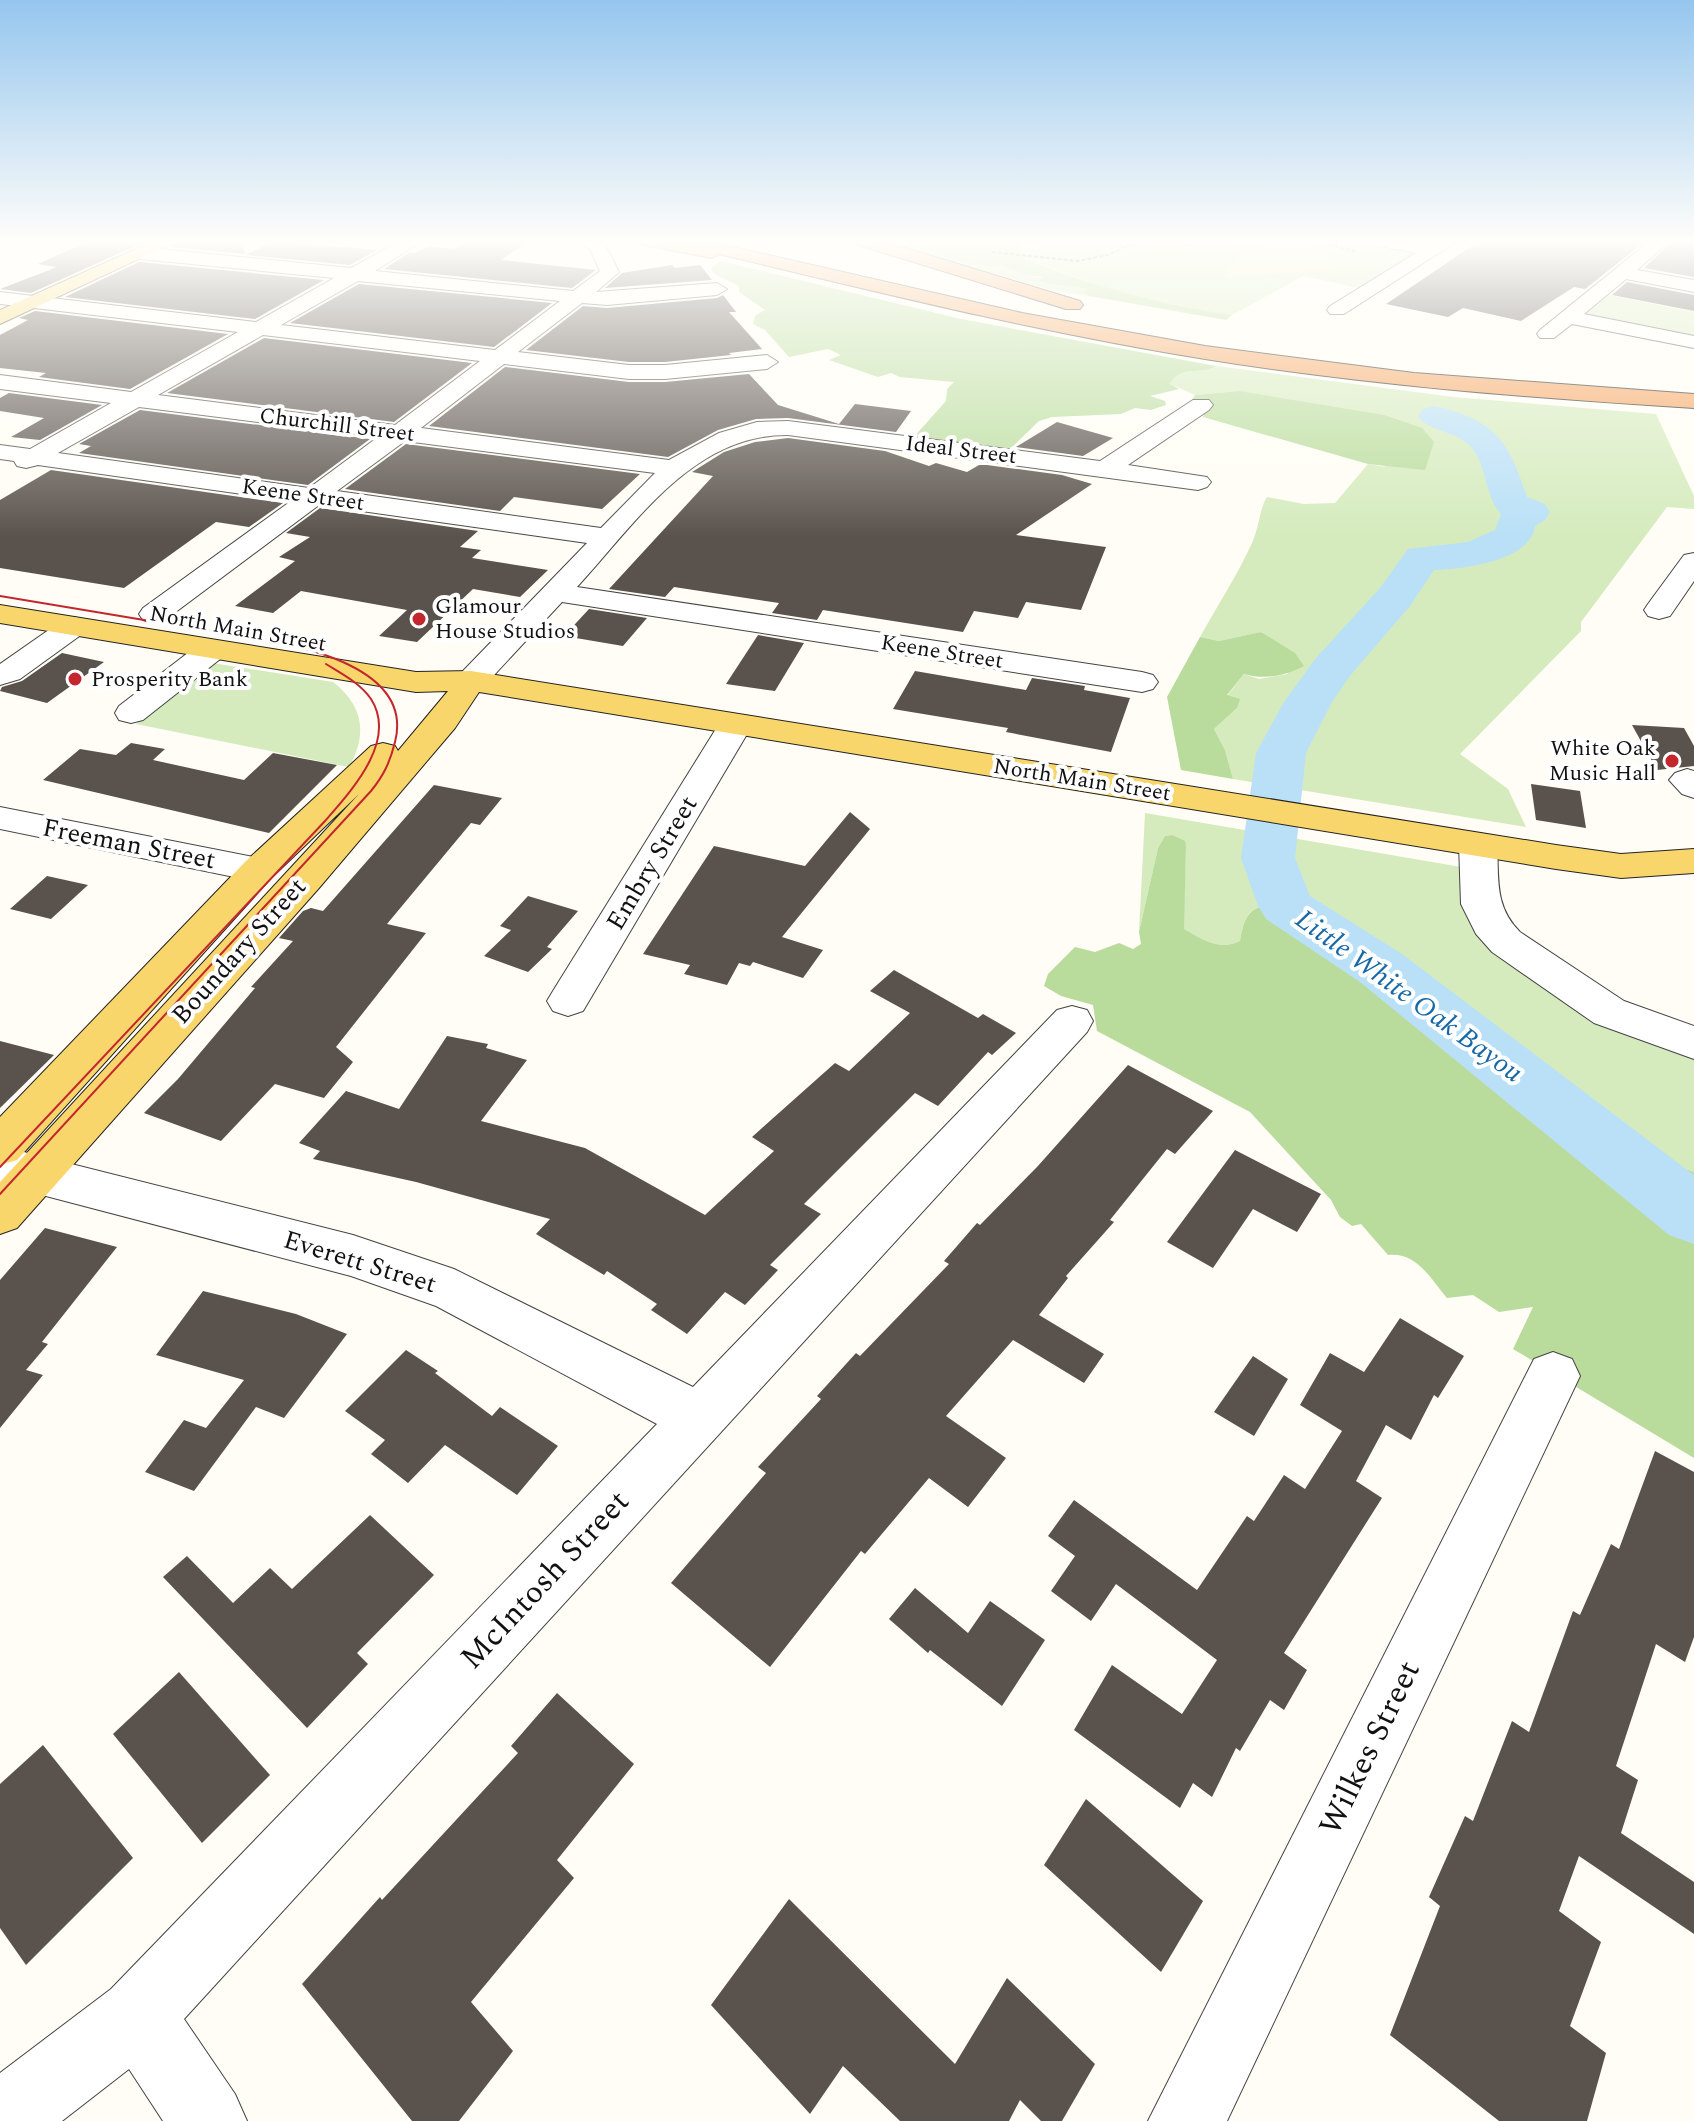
<svg xmlns="http://www.w3.org/2000/svg" width="1694" height="2121" viewBox="0 0 1694 2121" font-family="Spectral,serif">
<style>
.green{fill:#d5ebbd}
.forest{fill:#b9dc9c}
.pitch{fill:#e6f2cf}
.lines{fill:none;stroke-linecap:round;stroke-linejoin:round}
.river{fill:#b9e0f7;fill-rule:evenodd}
.building{fill:#5a524d}
.minor-casing{stroke:#444;stroke-width:2}
.major-casing{stroke:#222;stroke-width:2}
.highway-casing{stroke:#222;stroke-width:2}
.path{stroke:#333;stroke-width:2;stroke-dasharray:4 2;stroke-linecap:butt}
.minor{fill:#fff;fill-rule:evenodd}
.major{fill:#f9d66b;fill-rule:evenodd}
.highway{fill:#f5a25d;fill-rule:evenodd}
.tram{stroke:#c4262e;stroke-width:2}
.poi-dot{fill:#c4262e;stroke:#fff;stroke-width:3}
.labels{text-anchor:middle;dominant-baseline:central;stroke-width:8;stroke-linejoin:round;paint-order:stroke}
.far-street-label{font-size:22px;fill:#111;stroke:#fff}
.far-poi-label{font-size:22px;fill:#111;stroke:#fff;text-anchor:start}
.street-label{font-size:26px;fill:#111;stroke:#fff}
.water-label{font-size:28px;font-style:italic;fill:#1768a6;stroke:#fff}
.near-street-label{font-size:32px;fill:#111;stroke:#fff}
</style>
<rect width="100%" height="100%" fill="#fffdf5"/>
<g class="green">
<polygon points="873,240 909,242 908,247 940,253 952,260 966,263 1000,265 1023,274 1087,289 1090,296 1226,320 1048,289"/>
<polygon points="1076,240 1435,240 1359,288 1303,276 1232,315 1175,307 1125,295 1010,253 1037,243 1069,246"/>
<polygon points="1609,295 1694,312 1694,336 1585,315"/>
<path d="M1216 366 1453 397 1656 414 1694 496V509L1667 507 1581 622V631L1460 754 1508 789 1526 827 1233 779 1225 750 1214 729 1237 708 1227 696 1244 674 1259 679 1288 674 1262 632 1219 641 1200 637C1217 606 1237 576 1252 543 1259 528 1260 507 1267 497L1304 504 1335 503 1368 464 1386 467 1239 391 1195 395 1170 384C1181 364 1199 376 1216 366Z"/>
<path d="M212 663 333 682C363 705 368 734 349 767L136 724Z"/>
<path d="M1145 813 1467 868 1474 915 1694 1049V1172L1686 1169 1631 1170 1585 1136 1539 1110 1523 1089 1490 1071 1478 1056 1485 1045 1449 1016 1451 1003 1408 985 1396 974 1397 970C1387 965 1381 966 1372 964 1346 959 1295 925 1282 903 1251 906 1245 910 1240 941 1218 951 1203 940 1183 929L1186 847 1172 835 1165 836 1158 848 1139 932Z"/>
</g>
<g class="forest">
<path d="M895 240H1076L1070 246 1037 243 1011 253C1084 284 1154 304 1232 315L1226 320 1090 296 1084 292 1086 289C1070 284 1054 286 1038 281L1043 277 1023 274 1000 265 986 266 952 260 940 253 908 247 909 242Z"/>
<path d="M720 261 961 319 1216 366C1200 376 1181 364 1170 384L1179 389 1150 396 1165 401 1166 405 1151 410 1135 408 1121 414 1052 417 1039 421 1009 450 912 439 946 401 947 389 954 382 900 377 891 373 878 377 829 360 841 355 828 349 789 357 765 330 753 324 755 316 765 310 739 292V286L714 274 711 269Z"/>
<polygon points="1239,391 1384,415 1422,428 1434,442 1425,470 1368,464 1203,417 1206,405 1190,403 1195,395"/>
<path d="M1261 632 1295 653 1304 666C1285 676 1265 680 1244 674L1227 695 1240 699 1237 708 1214 729 1225 750 1233 779 1181 770 1167 697 1200 637 1219 641Z"/>
<path d="M1172 835 1185 841 1186 847 1184 929C1203 940 1219 951 1240 941 1245 910 1252 906 1282 903 1295 925 1345 959 1371 964 1381 966 1388 965 1397 969L1396 975C1412 992 1445 992 1456 1012L1450 1017 1478 1032 1485 1045 1478 1056 1490 1071 1523 1089 1539 1110 1585 1136 1631 1170 1686 1169 1694 1172V1458L1513 1349 1533 1307 1499 1312 1473 1295 1447 1298C1430 1278 1417 1252 1388 1255L1361 1224 1352 1226 1340 1217 1331 1200 1250 1112 1097 1031 1093 1005 1061 996 1044 986 1048 974 1075 947 1095 952 1119 943 1133 949 1141 944 1139 932 1158 848 1165 836Z"/>
</g>
<path class="pitch" d="M1295 241 1310 244 1342 265 1325 270 1224 277C1236 247 1266 243 1295 241Z"/>
<g class="lines">
<g class="river">
<path d="M1019 240H1049C1042 250 1033 250 1022 248Z"/>
<path d="M1435 406C1496 421 1508 440 1527 497L1545 504 1550 512 1545 520 1535 526C1531 561 1463 569 1434 570L1410 606 1349 677 1332 702 1306 753 1295 858 1310 896 1402 954 1694 1175V1244L1669 1235 1360 982 1266 919 1258 906 1241 858 1256 753 1284 702 1316 658 1380 588 1408 549 1468 542 1495 530 1501 514C1483 494 1488 462 1468 444 1454 431 1428 431 1418 416L1423 409Z"/>
</g>
</g>
<g class="building">
<polygon points="91,240 149,240 31,293 0,289 52,269 56,267 38,264"/>
<polygon points="182,240 242,240 245,254 171,247"/>
<polygon points="470,240 530,240 501,260 596,270 572,288 384,269 409,253 415,253 429,246 454,249"/>
<polygon points="1481,240 1647,240 1585,289 1574,287 1521,321 1463,308 1448,317 1386,304"/>
<polygon points="1674,240 1694,240 1694,277 1644,268"/>
<polygon points="272,241 300,243 377,250 350,265 246,255"/>
<polygon points="139,262 140,262 324,280 255,319 65,297"/>
<polygon points="672,265 675,268 700,265 712,280 605,288 622,273"/>
<polygon points="1627,282 1694,295 1694,311 1612,295"/>
<polygon points="359,284 552,303 494,347 290,323"/>
<polygon points="723,295 736,312 729,312 762,349 729,353 731,355 665,362 629,362 526,350 583,306 607,308 717,298"/>
<polygon points="35,311 228,334 130,389 39,377 46,373 0,368 0,335 28,320 19,318"/>
<polygon points="264,338 472,363 394,422 167,393"/>
<polygon points="505,367 629,382 665,382 749,374 778,405 839,424 855,404 911,411 896,432 788,418 756,419 718,430 668,457 429,426"/>
<polygon points="9,393 102,405 40,440 11,437 44,418 0,411 0,398"/>
<polygon points="140,410 370,439 308,485 79,453 91,446 79,444"/>
<polygon points="1057,422 1113,438 1083,456 1016,447"/>
<polygon points="788,438 885,451 929,466 936,463 967,472 979,465 987,465 1062,475 1092,484 1016,535 1106,547 1081,610 1026,602 1018,618 974,611 963,632 823,610 817,620 772,613 779,603 674,587 665,597 609,589 713,476 692,472 724,452 755,442"/>
<polygon points="406,444 640,474 602,509 514,497 500,511 345,489"/>
<polygon points="51,470 283,503 249,527 216,522 124,588 0,568 0,500"/>
<polygon points="320,508 478,531 460,547 481,550 472,558 548,570 520,597 473,589 417,642 379,636 407,610 301,591 273,613 235,606 295,561 279,557 310,537 286,533"/>
<polygon points="589,609 647,618 623,646 564,636"/>
<polygon points="758,635 804,643 775,691 726,684"/>
<polygon points="62,653 104,662 47,703 0,691 2,687 22,681"/>
<polygon points="915,671 1026,690 1032,678 1085,686 1084,690 1130,698 1111,752 1006,732 1008,728 893,709"/>
<polygon points="1632,725 1684,728 1694,746 1694,766 1657,770"/>
<polygon points="131,743 165,749 153,760 244,780 273,753 337,765 269,833 43,780 80,749 116,755"/>
<polygon points="1531,784 1580,791 1586,828 1536,820"/>
<polygon points="434,785 502,798 480,825 471,823 387,924 426,933 336,1047 353,1062 324,1098 275,1084 221,1141 144,1113 178,1079 255,988 251,987 293,941 279,938 303,911 311,908 323,911"/>
<polygon points="850,812 870,829 782,937 823,950 803,978 753,962 750,966 739,963 727,985 684,974 690,965 643,954 714,846 805,866"/>
<polygon points="47,876 88,885 51,919 10,909"/>
<polygon points="528,896 578,911 547,947 552,949 528,972 484,956 511,930 500,926"/>
<polygon points="894,970 978,1018 983,1014 1016,1033 992,1055 988,1052 938,1106 915,1093 804,1204 821,1214 770,1265 778,1270 745,1305 725,1292 687,1334 651,1310 657,1304 607,1271 604,1275 536,1234 550,1219 416,1182 313,1159 320,1151 299,1143 346,1091 399,1109 447,1036 488,1044 486,1048 527,1060 481,1121 585,1148 705,1215 774,1151 752,1137 835,1063 849,1071 910,1013 870,991"/>
<polygon points="0,1041 54,1055 0,1108"/>
<polygon points="1128,1065 1213,1111 1175,1154 1167,1149 1110,1220 1114,1222 1066,1276 1068,1278 1039,1315 1104,1354 1084,1383 1013,1340 946,1416 1006,1458 968,1507 929,1478 865,1554 861,1551 770,1667 671,1583 766,1473 758,1467 821,1399 817,1396 856,1353 860,1356 949,1264 944,1261 977,1223 980,1225 1037,1167"/>
<polygon points="1235,1150 1321,1194 1297,1232 1253,1209 1213,1268 1167,1242"/>
<polygon points="45,1228 117,1247 42,1342 48,1344 26,1370 43,1375 0,1428 0,1280"/>
<polygon points="203,1291 296,1314 347,1334 284,1418 256,1407 194,1491 145,1472 184,1420 206,1428 244,1380 156,1355"/>
<polygon points="1400,1318 1464,1356 1438,1398 1434,1395 1411,1440 1386,1425 1356,1481 1382,1498 1284,1653 1307,1670 1284,1710 1270,1700 1240,1751 1236,1748 1212,1797 1193,1783 1180,1808 1074,1730 1112,1665 1182,1714 1217,1660 1116,1584 1091,1621 1051,1591 1075,1556 1048,1536 1074,1500 1197,1590 1247,1516 1254,1521 1284,1475 1305,1489 1342,1431 1300,1405 1330,1353 1364,1372"/>
<polygon points="406,1350 438,1371 435,1373 492,1416 500,1407 558,1446 517,1495 445,1445 408,1483 371,1454 385,1440 345,1411"/>
<polygon points="1253,1356 1288,1379 1254,1436 1214,1412"/>
<polygon points="1655,1451 1694,1472 1694,1637 1685,1662 1656,1644 1616,1766 1638,1780 1621,1833 1694,1882 1694,1934 1579,1856 1559,1911 1601,1942 1570,2026 1606,2053 1587,2121 1499,2121 1390,2035 1440,1906 1429,1897 1465,1816 1473,1821 1512,1721 1529,1732 1573,1611 1580,1615 1611,1544 1619,1549"/>
<polygon points="370,1515 434,1575 357,1653 368,1664 307,1728 163,1577 187,1556 233,1603 270,1568 292,1589"/>
<polygon points="915,1588 968,1633 990,1601 1045,1640 1002,1706 930,1650 928,1653 889,1619"/>
<polygon points="179,1672 270,1775 202,1843 113,1734"/>
<polygon points="557,1693 634,1764 557,1860 574,1878 471,2002 513,2051 459,2121 412,2121 302,1984 380,1897 382,1900 518,1753 511,1746"/>
<polygon points="43,1745 133,1858 26,1965 0,1928 0,1784"/>
<polygon points="1086,1799 1203,1901 1161,1972 1044,1865"/>
<polygon points="789,1899 955,2064 1007,1978 1095,2064 1062,2121 1041,2121 1020,2100 1009,2121 900,2121 843,2066 810,2114 711,2005"/>
</g>
<g class="lines">
<defs>
<g id="minor">
<path d="M402 240H424L375 271 573 291 600 271 590 249 574 240C607 238 605 245 619 272L596 292 717 283 727 289 717 295 607 305 582 303 518 352 629 365H665L767 355 778 362 767 369 665 379H629L504 364 421 428 669 460 719 433 757 422 788 421 1100 461 1193 400H1209L1213 405 1209 410 1128 465 1207 477 1211 482 1207 487 1198 490 788 435C693 434 635 524 577 587L1142 672 1153 675 1158 682 1153 689 1142 692 562 602 482 688 471 691 460 688 455 681 460 674 587 543 319 505 165 620 154 623 143 620 139 614 143 608 291 501 38 465 26 468 17 466 14 461 0 459V445L30 449 111 403 0 389V375L131 392 238 332 0 304V292L256 322 334 278 140 259 131 253 140 247 351 268ZM358 281 560 301 495 350 281 325ZM263 335 480 361 395 425 158 395ZM139 407 378 437 309 488 58 453ZM405 441 655 473 601 528 337 491Z"/>
<polygon points="1367,240 1402,240 1429,245 1438,240 1459,240 1344,314 1330,314 1327,310 1330,306 1416,253 1370,244"/>
<polygon points="1651,240 1671,240 1637,270 1694,280 1694,292 1626,279 1584,314 1694,336 1694,348 1572,324 1554,338 1540,338 1537,334 1540,330"/>
<polygon points="1694,553 1694,581 1670,616 1659,619 1648,616 1644,610 1648,604 1684,555"/>
<polygon points="74,617 85,620 89,626 85,632 20,679 0,685 0,664 63,620"/>
<polygon points="213,640 224,642 228,649 224,656 143,720 131,723 119,720 115,713 119,706 202,642"/>
<polygon points="736,714 748,717 753,724 583,1011 568,1016 553,1011 547,1001 553,991 719,724 724,717"/>
<polygon points="1687,769 1694,771 1694,798 1682,794 1669,780 1675,773"/>
<polygon points="0,807 258,858 271,862 277,870 271,878 258,882 0,829"/>
<path d="M1478 833 1491 836 1497 844C1499 879 1494 906 1520 932L1624 1001 1694 1026V1059L1594 1023 1492 952 1476 934 1461 904 1459 844 1465 836Z"/>
<polygon points="1072,1006 1087,1010 1093,1021 1087,1032 184,2019 235,2094 247,2121 163,2121 129,2069 62,2121 0,2121 0,2073 111,1989 657,1424 436,1306 351,1276 0,1184 0,1146 353,1235 454,1269 693,1387 1057,1010"/>
<polygon points="1553,1352 1572,1359 1580,1376 1227,2121 1148,2121 1534,1359"/>
</g>
<g id="major">
<polygon points="156,240 179,240 0,324 0,310"/>
<polygon points="0,605 416,672 471,671 1556,845 1621,854 1694,849 1694,873 1621,878 1556,869 479,692 455,728 319,888 17,1228 0,1234 0,1182 359,794 271,878 17,1160 0,1165 0,1117 245,862 371,746 383,743 395,746 398,751 448,691 416,692 0,623"/>
</g>
<g id="highway">
<path d="M634 240H703L1022 313 1205 346 1414 373 1694 394V408C1531 398 1367 385 1205 359 1042 333 881 293 719 254L712 258 643 245Z"/>
<polygon points="852,240 879,240 1080,301 1083,305 1080,309 1066,309 855,244"/>
</g>
</defs>
<use href="#minor" class="minor-casing"/>
<use href="#major" class="major-casing"/>
<use href="#highway" class="highway-casing"/>
<g class="path">
<polyline points="1305,240 1355,251"/>
<polyline points="1334,246 1346,240"/>
<polyline points="992,252 1077,261 1108,255 1131,244 1235,240"/>
</g>
<use href="#minor" class="minor"/>
<use href="#major" class="major"/>
<use href="#highway" class="highway"/>
<g class="tram">
<path d="M0 596C60 606 120 616 180 626 240 636 419 649 395 742 390 762 384 775 371 791L0 1194"/>
<path d="M0 1167 325 821C351 791 398 741 371 699 360 683 342 674 326 664"/>
</g>
</g>
<linearGradient id="sky" x2="0" y2="1"><stop stop-color="#95c6ee"/><stop offset="0.45" stop-color="#fffefa"/><stop offset="1" stop-color="#fffefa" stop-opacity="0"/></linearGradient>
<rect width="1694" height="537" fill="url(#sky)"/>
<g class="poi-dot">
<circle cx="419" cy="619" r="8"/>
<circle cx="75" cy="679" r="8"/>
<circle cx="1672" cy="761" r="8"/>
</g>
<g class="labels">
<g class="far-street-label">
<text transform="translate(337 425) rotate(7)">Churchill Street</text>
<text transform="translate(961 450) rotate(7)">Ideal Street</text>
<text transform="translate(303 495) rotate(8)">Keene Street</text>
<text transform="translate(238 629) rotate(10)">North Main Street</text>
<text transform="translate(942 652) rotate(9)">Keene Street</text>
<text transform="translate(1082 780) rotate(9)">North Main Street</text>
</g>
<g class="far-poi-label">
<text x="435" y="606">Glamour<tspan x="435" dy="25">House Studios</tspan></text>
<text x="91" y="679">Prosperity Bank</text>
<text x="1656" y="748" text-anchor="end">White Oak<tspan x="1656" dy="25">Music Hall</tspan></text>
</g>
<g class="street-label">
<text transform="translate(129 844) rotate(11)">Freeman Street</text>
<text transform="translate(652 863) rotate(-59)">Embry Street</text>
<text transform="translate(239 951) rotate(-48)">Boundary Street</text>
<text transform="translate(360 1262) rotate(17)">Everett Street</text>
</g>
<g class="water-label">
<text transform="translate(1409 996) rotate(36)">Little White Oak Bayou</text>
</g>
<g class="near-street-label">
<text transform="translate(545 1580) rotate(-47)">McIntosh Street</text>
<text transform="translate(1370 1748) rotate(-64)">Wilkes Street</text>
</g>
</g>
</svg>
